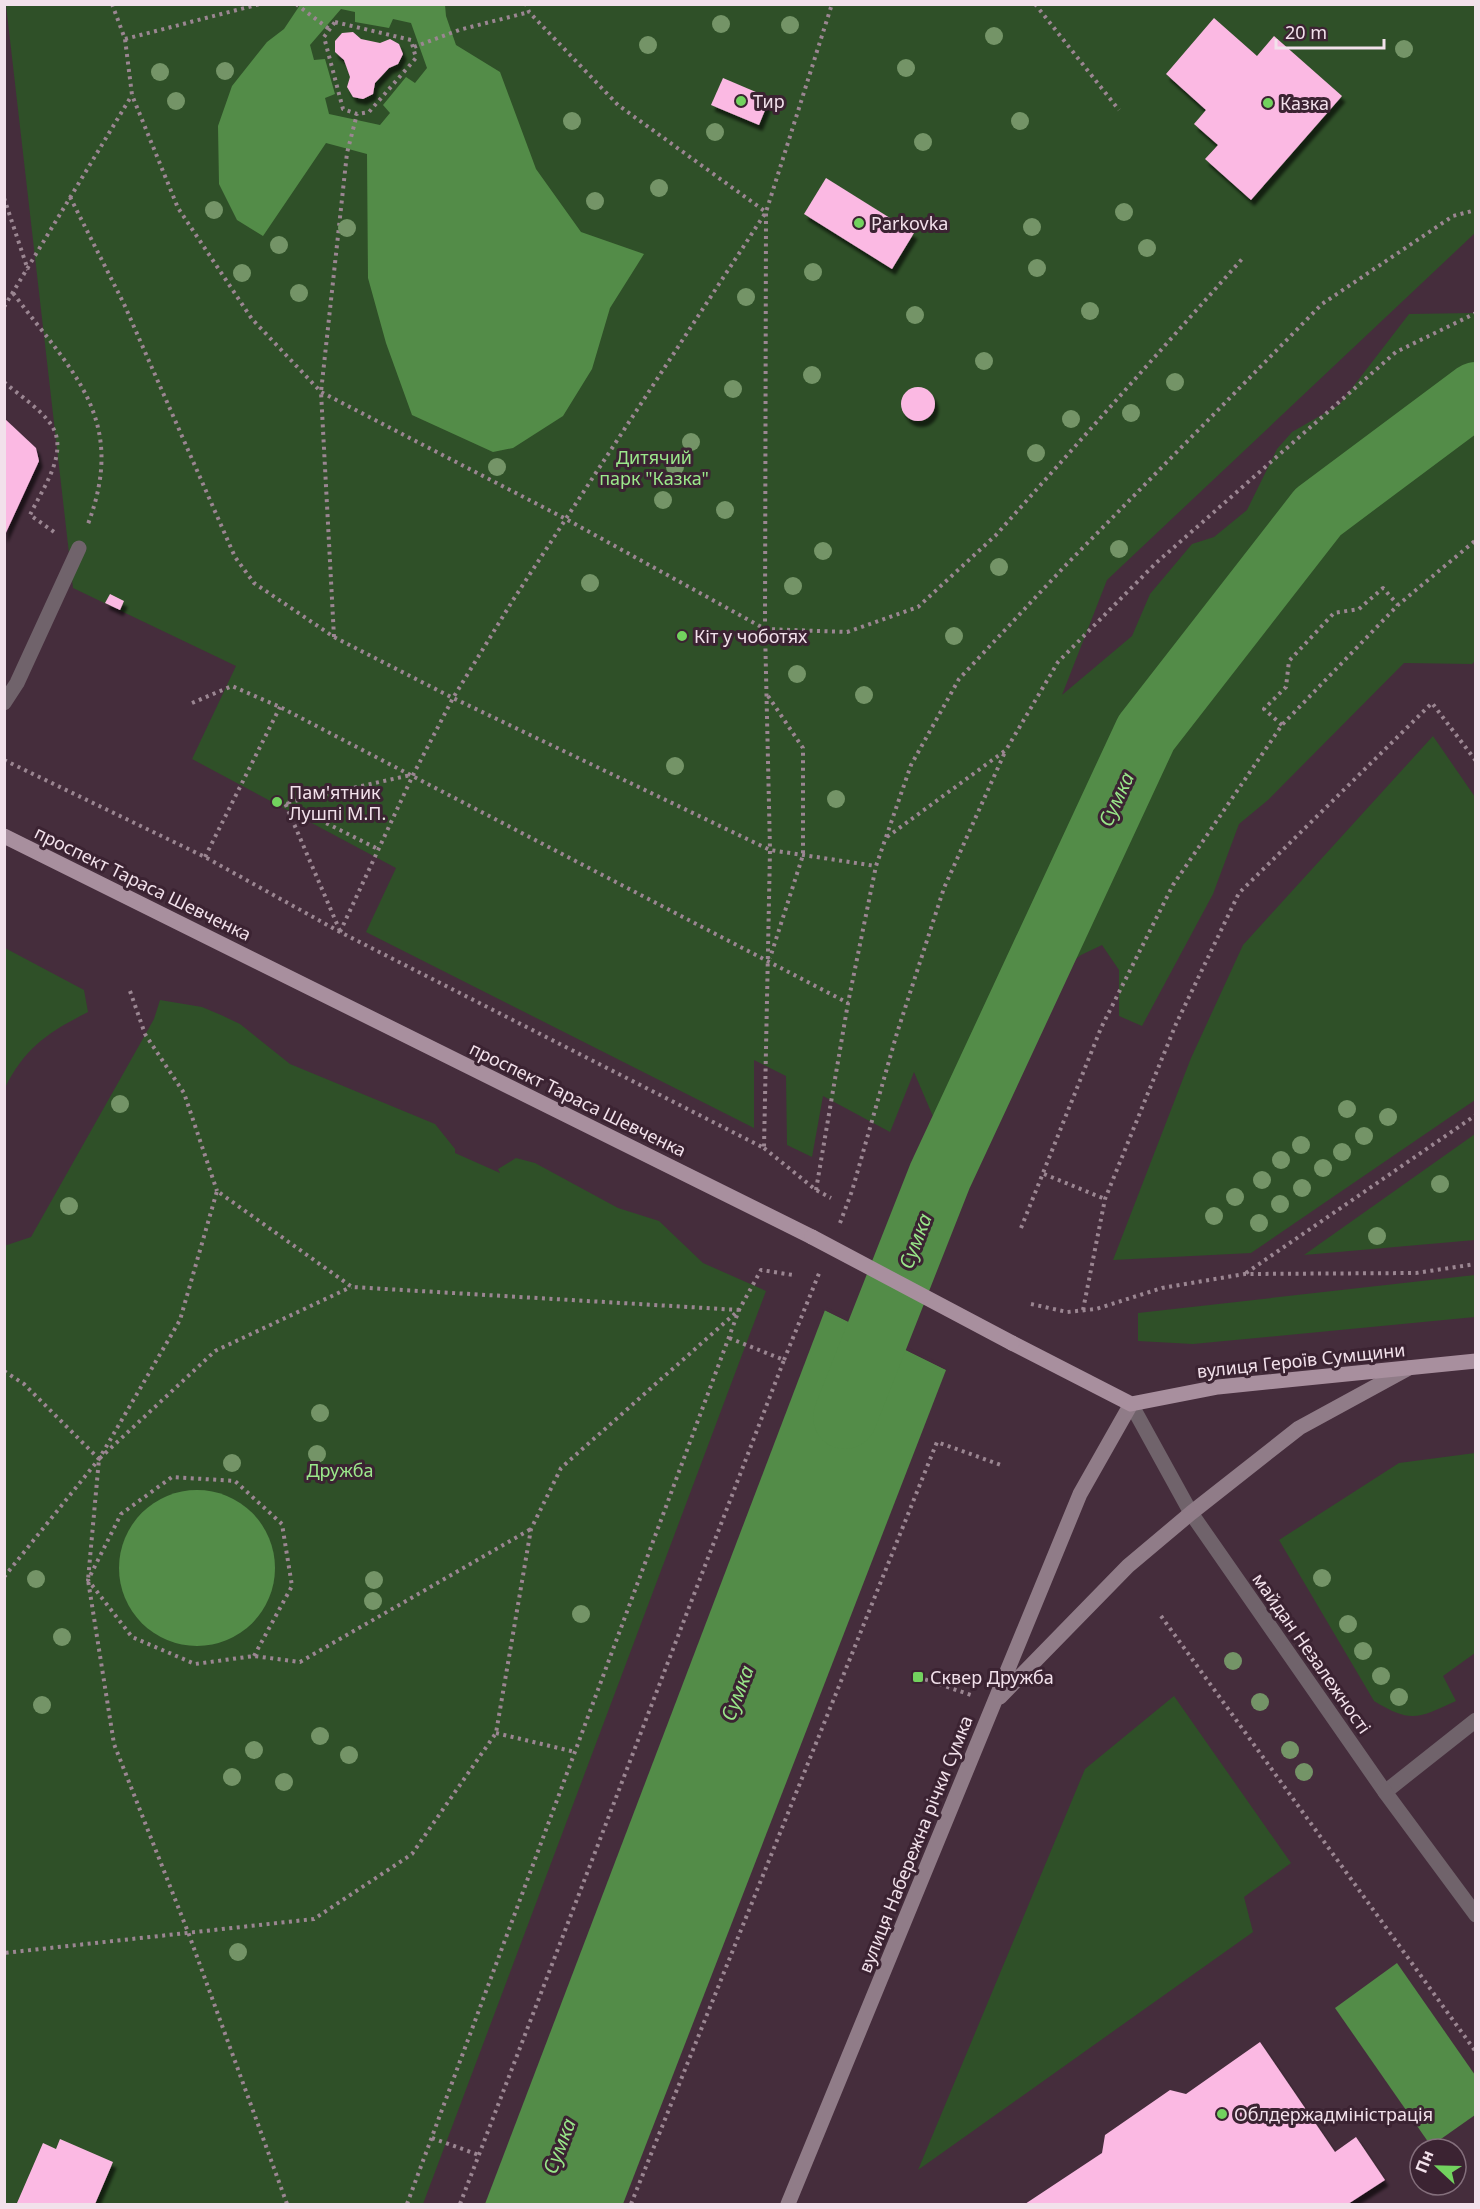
<svg xmlns="http://www.w3.org/2000/svg" width="1480" height="2209" viewBox="0 0 1480 2209" font-family="'Noto Sans',sans-serif">
<style>
.green{fill:#2f5028}
.water{fill:#538c48;fill-rule:evenodd}
.pier{fill:#452d3c}
.lines{fill:none;stroke-linecap:round;stroke-linejoin:round}
.river{stroke:#538c48;stroke-width:64}
.building{fill:#fbb9e3;filter:url(#shadow)}
.path{stroke:#9b8692;stroke-width:4;stroke-dasharray:3 4.5;stroke-linecap:butt}
.lane{stroke:#70636b;stroke-width:15}
.street{stroke:#70636b;stroke-width:15}
.secondary{stroke:#907c88;stroke-width:15}
.primary{stroke:#a88f9e;stroke-width:15}
.primary-bridge{stroke:#a88f9e;stroke-width:15}
.tree{fill:#749467}
.poi-dot{fill:#72d25e;stroke:#3b2332;stroke-width:2}
.labels{text-anchor:middle;dominant-baseline:central;stroke-width:6;stroke-linejoin:round;paint-order:stroke}
.poi-label{font-size:18px;fill:#f2e1eb;stroke:#3b2332;text-anchor:start}
.park-label{font-size:18px;fill:#9be88b;stroke:#3b2332}
.street-label{font-size:18px;fill:#f2e1eb;stroke:#3b2332}
.water-label{font-size:20px;font-style:italic;fill:#99e689;stroke:#3b2332}
</style>
<defs>
<filter id="shadow"><feDropShadow dx="3.5" dy="6" stdDeviation="1.5" flood-color="#0009"/></filter>
</defs>
<rect width="100%" height="100%" fill="#452d3c"/>
<g class="green">
<polygon points="6,5 1475,5 1475,233 1107,580 1062,695 1132,636 1150,594 1192,544 1214,537 1247,510 1277,449 1292,432 1339,405 1409,314 1475,313 1475,661 1472,664 1404,663 1268,800 1239,824 1213,894 1142,1026 1119,1016 1119,970 1102,945 1081,955 1044,984 997,1031 951,1119 938,1128 914,1072 890,1132 823,1096 812,1157 787,1145 786,1076 754,1060 754,1128 366,932 396,868 192,759 236,666 73,588"/>
<polygon points="1433,736 1475,797 1475,1100 1251,1253 1113,1260 1191,1058 1243,945"/>
<path d="M5 948 84 990 88 1012C49 1032 25 1047 5 1088Z"/>
<polygon points="160,1000 202,1007 221,1015 240,1024 290,1064 435,1124 455,1149 455,1153 500,1173 498,1169 516,1158 535,1163 618,1208 659,1221 703,1263 766,1291 423,2204 5,2204 4,1246 31,1237 154,1019"/>
<polygon points="1475,1134 1475,1240 1304,1255"/>
<polygon points="1475,1275 1475,1317 1193,1344 1138,1341 1138,1313"/>
<path d="M1475 1453V1653L1443 1676 1456 1701C1418 1718 1412 1724 1374 1701L1279 1540 1399 1463Z"/>
<polygon points="1174,1696 1291,1863 1244,1897 1253,1932 918,2170 1085,1769"/>
</g>
<g class="water">
<path d="M300 5H445L446 16 456 45 500 72 536 169 581 232 644 254 610 308 592 369 563 416 513 448 493 452 412 415 386 343 368 278 367 154 326 143 263 236 237 220 219 184 218 126 232 86 267 42 284 29ZM341 9 355 12V22L389 28 393 19 411 23 427 68 415 83 406 77 383 105 390 113 380 125 329 114 325 98 335 94 325 59 314 60 310 45Z"/>
<polygon points="825,1310 946,1370 623,2204 485,2204"/>
<circle cx="197" cy="1568" r="78"/>
<polygon points="1397,1963 1475,2075 1475,2115 1431,2146 1335,2008"/>
</g>
<polygon class="pier" points="826,1307 948,1367 949,1371 822,1309"/>
<g class="lines">
<polyline class="river" points="845,1417 940,1176 1146,733 1318,512 1476,394"/>
</g>
<g class="building">
<polygon points="1214,18 1257,56 1274,36 1342,96 1251,200 1205,159 1218,145 1194,124 1206,110 1166,74"/>
<polygon points="353,32 361,39 380,43 390,39 399,44 403,54 398,64 389,68 375,83 373,94 363,99 353,97 347,87 350,77 344,60 335,52 335,41 342,33"/>
<polygon points="723,78 770,98 759,125 711,105"/>
<polygon points="826,178 914,233 892,269 804,214"/>
<circle cx="918" cy="404" r="17"/>
<polygon points="4,418 36,448 39,461 4,537"/>
<polygon points="110,594 124,601 120,610 105,603"/>
<polygon points="1260,2042 1335,2152 1356,2137 1385,2180 1348,2204 1025,2204 1102,2153 1105,2135 1170,2090 1186,2094"/>
<polygon points="60,2139 113,2162 95,2204 17,2203 43,2143 56,2149"/>
</g>
<g class="lines">
<g class="path">
<polyline points="112,4 125,39 132,95 178,208 252,319 321,392 566,519 765,629 847,632 918,607 996,535 1242,259"/>
<polyline points="296,4 329,29"/>
<polyline points="1035,4 1119,110"/>
<polygon points="335,22 411,40 416,58 369,112 357,114 343,109 324,37"/>
<polyline points="125,39 260,4"/>
<polyline points="414,47 459,30 529,12"/>
<polyline points="70,197 124,304 235,557 254,583 334,637 453,698 770,850 876,866"/>
<polyline points="4,198 28,270"/>
<path d="M13 293C72 372 128 418 88 524"/>
<polyline points="4,307 132,95"/>
<path d="M4 382C19 395 39 408 50 423 71 451 42 489 30 515L57 534"/>
<polyline points="334,637 321,392 347,153 357,114"/>
<polyline points="768,696 803,748 803,855 770,958"/>
<polyline points="192,703 232,686 280,707 848,1003"/>
<polyline points="1282,725 1264,709 1286,687 1289,661 1334,613 1359,609 1383,588 1398,605"/>
<polyline points="4,760 205,857 340,932 764,1148 770,850 765,629 766,212 618,105 529,12 526,4"/>
<polyline points="286,803 378,849"/>
<polyline points="887,837 1006,750 1058,662 1156,563 1396,352 1476,313"/>
<polyline points="205,857 280,707"/>
<polyline points="340,931 285,803 411,775"/>
<polyline points="340,932 413,775 453,698 513,600 766,212 832,4"/>
<polyline points="130,991 145,1034 184,1093 217,1191"/>
<polyline points="764,1148 816,1190 831,1198"/>
<polyline points="1044,1174 1105,1199"/>
<polyline points="816,1190 848,1003 876,866 911,765 959,679 1063,568 1322,304 1453,216 1476,210"/>
<polyline points="840,1223 852,1191 897,1033 944,888 1005,752"/>
<polyline points="1021,1228 1101,1028 1173,885 1282,725 1398,605 1476,540"/>
<polyline points="1246,1273 1476,1115"/>
<polyline points="1031,1304 1067,1312 1096,1309 1162,1288 1245,1274 1416,1273 1476,1264"/>
<polyline points="1083,1310 1105,1199 1176,1024 1239,893 1432,703 1476,761"/>
<polyline points="784,1360 820,1271"/>
<polyline points="4,1371 24,1384 99,1459"/>
<polyline points="4,1577 99,1459 180,1320 217,1191 352,1287 739,1310 561,1468 531,1529 496,1733 412,1854 314,1919 4,1953"/>
<polyline points="1161,1616 1476,2052"/>
<polyline points="254,1656 292,1586 282,1524 235,1481 172,1477 121,1514 88,1580 132,1637 195,1664 254,1656 300,1662 531,1529"/>
<polyline points="918,1677 971,1695"/>
<polyline points="496,1733 575,1752"/>
<polyline points="432,2138 479,2155"/>
<polyline points="287,2204 188,1932 114,1744 88,1580 99,1459 215,1351 351,1287"/>
<polyline points="407,2204 739,1310 761,1270 793,1275"/>
<polyline points="460,2204 784,1360 729,1338"/>
<polyline points="631,2204 937,1442 1001,1465"/>
</g>
<g class="lane">
<polyline points="4,703 17,683 79,548"/>
<polyline points="1385,1792 1476,1720"/>
</g>
<polyline class="street" points="1131,1404 1191,1513 1385,1792 1476,1915"/>
<g class="secondary">
<polyline points="1000,1697 1128,1566 1191,1513 1299,1428 1409,1368"/>
<polyline points="788,2204 1080,1494 1131,1404"/>
</g>
<g class="primary">
<polyline points="4,836 812,1237"/>
<polyline points="1012,1343 1131,1404 1218,1387 1476,1361"/>
</g>
<polyline class="primary-bridge" points="812,1237 1012,1343"/>
</g>
<g class="tree">
<circle cx="721" cy="24" r="9"/>
<circle cx="790" cy="25" r="9"/>
<circle cx="994" cy="36" r="9"/>
<circle cx="648" cy="45" r="9"/>
<circle cx="1404" cy="49" r="9"/>
<circle cx="906" cy="68" r="9"/>
<circle cx="225" cy="71" r="9"/>
<circle cx="160" cy="72" r="9"/>
<circle cx="176" cy="101" r="9"/>
<circle cx="572" cy="121" r="9"/>
<circle cx="1020" cy="121" r="9"/>
<circle cx="715" cy="132" r="9"/>
<circle cx="923" cy="142" r="9"/>
<circle cx="659" cy="188" r="9"/>
<circle cx="595" cy="201" r="9"/>
<circle cx="214" cy="210" r="9"/>
<circle cx="1124" cy="212" r="9"/>
<circle cx="1032" cy="227" r="9"/>
<circle cx="347" cy="228" r="9"/>
<circle cx="279" cy="245" r="9"/>
<circle cx="1147" cy="248" r="9"/>
<circle cx="1037" cy="268" r="9"/>
<circle cx="813" cy="272" r="9"/>
<circle cx="242" cy="273" r="9"/>
<circle cx="299" cy="293" r="9"/>
<circle cx="746" cy="297" r="9"/>
<circle cx="1090" cy="311" r="9"/>
<circle cx="915" cy="315" r="9"/>
<circle cx="984" cy="361" r="9"/>
<circle cx="812" cy="375" r="9"/>
<circle cx="1175" cy="382" r="9"/>
<circle cx="733" cy="389" r="9"/>
<circle cx="1131" cy="413" r="9"/>
<circle cx="1071" cy="419" r="9"/>
<circle cx="691" cy="442" r="9"/>
<circle cx="1036" cy="453" r="9"/>
<circle cx="497" cy="467" r="9"/>
<circle cx="675" cy="467" r="9"/>
<circle cx="663" cy="500" r="9"/>
<circle cx="725" cy="510" r="9"/>
<circle cx="1119" cy="549" r="9"/>
<circle cx="823" cy="551" r="9"/>
<circle cx="999" cy="567" r="9"/>
<circle cx="590" cy="583" r="9"/>
<circle cx="793" cy="586" r="9"/>
<circle cx="954" cy="636" r="9"/>
<circle cx="797" cy="674" r="9"/>
<circle cx="864" cy="695" r="9"/>
<circle cx="675" cy="766" r="9"/>
<circle cx="836" cy="799" r="9"/>
<circle cx="120" cy="1104" r="9"/>
<circle cx="1347" cy="1109" r="9"/>
<circle cx="1388" cy="1117" r="9"/>
<circle cx="1364" cy="1136" r="9"/>
<circle cx="1301" cy="1145" r="9"/>
<circle cx="1342" cy="1152" r="9"/>
<circle cx="1281" cy="1160" r="9"/>
<circle cx="1323" cy="1168" r="9"/>
<circle cx="1262" cy="1180" r="9"/>
<circle cx="1440" cy="1184" r="9"/>
<circle cx="1302" cy="1188" r="9"/>
<circle cx="1235" cy="1197" r="9"/>
<circle cx="1280" cy="1204" r="9"/>
<circle cx="69" cy="1206" r="9"/>
<circle cx="1214" cy="1216" r="9"/>
<circle cx="1259" cy="1223" r="9"/>
<circle cx="1377" cy="1236" r="9"/>
<circle cx="320" cy="1413" r="9"/>
<circle cx="317" cy="1454" r="9"/>
<circle cx="232" cy="1463" r="9"/>
<circle cx="1322" cy="1578" r="9"/>
<circle cx="36" cy="1579" r="9"/>
<circle cx="374" cy="1580" r="9"/>
<circle cx="373" cy="1601" r="9"/>
<circle cx="581" cy="1614" r="9"/>
<circle cx="1348" cy="1624" r="9"/>
<circle cx="62" cy="1637" r="9"/>
<circle cx="1363" cy="1651" r="9"/>
<circle cx="1233" cy="1661" r="9"/>
<circle cx="1381" cy="1676" r="9"/>
<circle cx="1399" cy="1697" r="9"/>
<circle cx="1260" cy="1702" r="9"/>
<circle cx="42" cy="1705" r="9"/>
<circle cx="320" cy="1736" r="9"/>
<circle cx="254" cy="1750" r="9"/>
<circle cx="1290" cy="1750" r="9"/>
<circle cx="349" cy="1755" r="9"/>
<circle cx="1304" cy="1772" r="9"/>
<circle cx="232" cy="1777" r="9"/>
<circle cx="284" cy="1782" r="9"/>
<circle cx="238" cy="1952" r="9"/>
</g>
<g class="poi-dot">
<circle cx="741" cy="101" r="6"/>
<circle cx="1268" cy="103" r="6"/>
<circle cx="859" cy="223" r="6"/>
<circle cx="682" cy="636" r="6"/>
<circle cx="277" cy="802" r="6"/>
<rect x="912" y="1671" width="12" height="12" rx="3"/>
<circle cx="1222" cy="2114" r="6"/>
</g>
<g class="labels">
<g class="poi-label">
<text x="753" y="101">Тир</text>
<text x="1280" y="103">Казка</text>
<text x="871" y="223">Parkovka</text>
<text x="694" y="636">Кіт у чоботях</text>
<text x="289" y="792">Пам'ятник<tspan x="289" dy="21">Лушпі М.П.</tspan></text>
<text x="930" y="1677">Сквер Дружба</text>
<text x="1234" y="2114">Облдержадміністрація</text>
</g>
<g class="park-label">
<text x="654" y="457">Дитячий<tspan x="654" dy="21">парк "Казка"</tspan></text>
<text x="340" y="1470">Дружба</text>
</g>
<g class="street-label">
<text transform="translate(143 883) rotate(26)">проспект Тараса Шевченка</text>
<text transform="translate(578 1099) rotate(26)">проспект Тараса Шевченка</text>
<text transform="translate(1301 1360) rotate(-6)">вулиця Героїв Сумщини</text>
<text transform="translate(1312 1653) rotate(55)">майдан Незалежності</text>
<text transform="translate(915 1844) rotate(-68)">вулиця Набережна річки Сумка</text>
</g>
<g class="water-label">
<text transform="translate(1116 799) rotate(-65)">Сумка</text>
<text transform="translate(915 1241) rotate(-69)">Сумка</text>
<text transform="translate(737 1693) rotate(-69)">Сумка</text>
<text transform="translate(559 2146) rotate(-69)">Сумка</text>
</g>
</g>
<rect width="1480" height="2209" fill="none" stroke="#f2e1eb" stroke-width="12"/>
<g transform="translate(1438 2167) rotate(292)"><circle r="28" fill="#3b2332" stroke="#846f7c" stroke-width="1.5"/>
<path d="M0-4.5L10 22L0 15L-10 22Z" fill="#72d25e"/>
<text y="-9" font-size="16" font-weight="bold" text-anchor="middle" fill="#f2e1eb">Пн</text>
</g>
<path d="M1276 39v9h108v-9" fill="none" stroke="#f2e1eb" stroke-width="3"/>
<text x="1285" y="39" font-size="18" fill="#f2e1eb" stroke="#3b2332" stroke-width="4.5" paint-order="stroke">20 m</text>
</svg>
